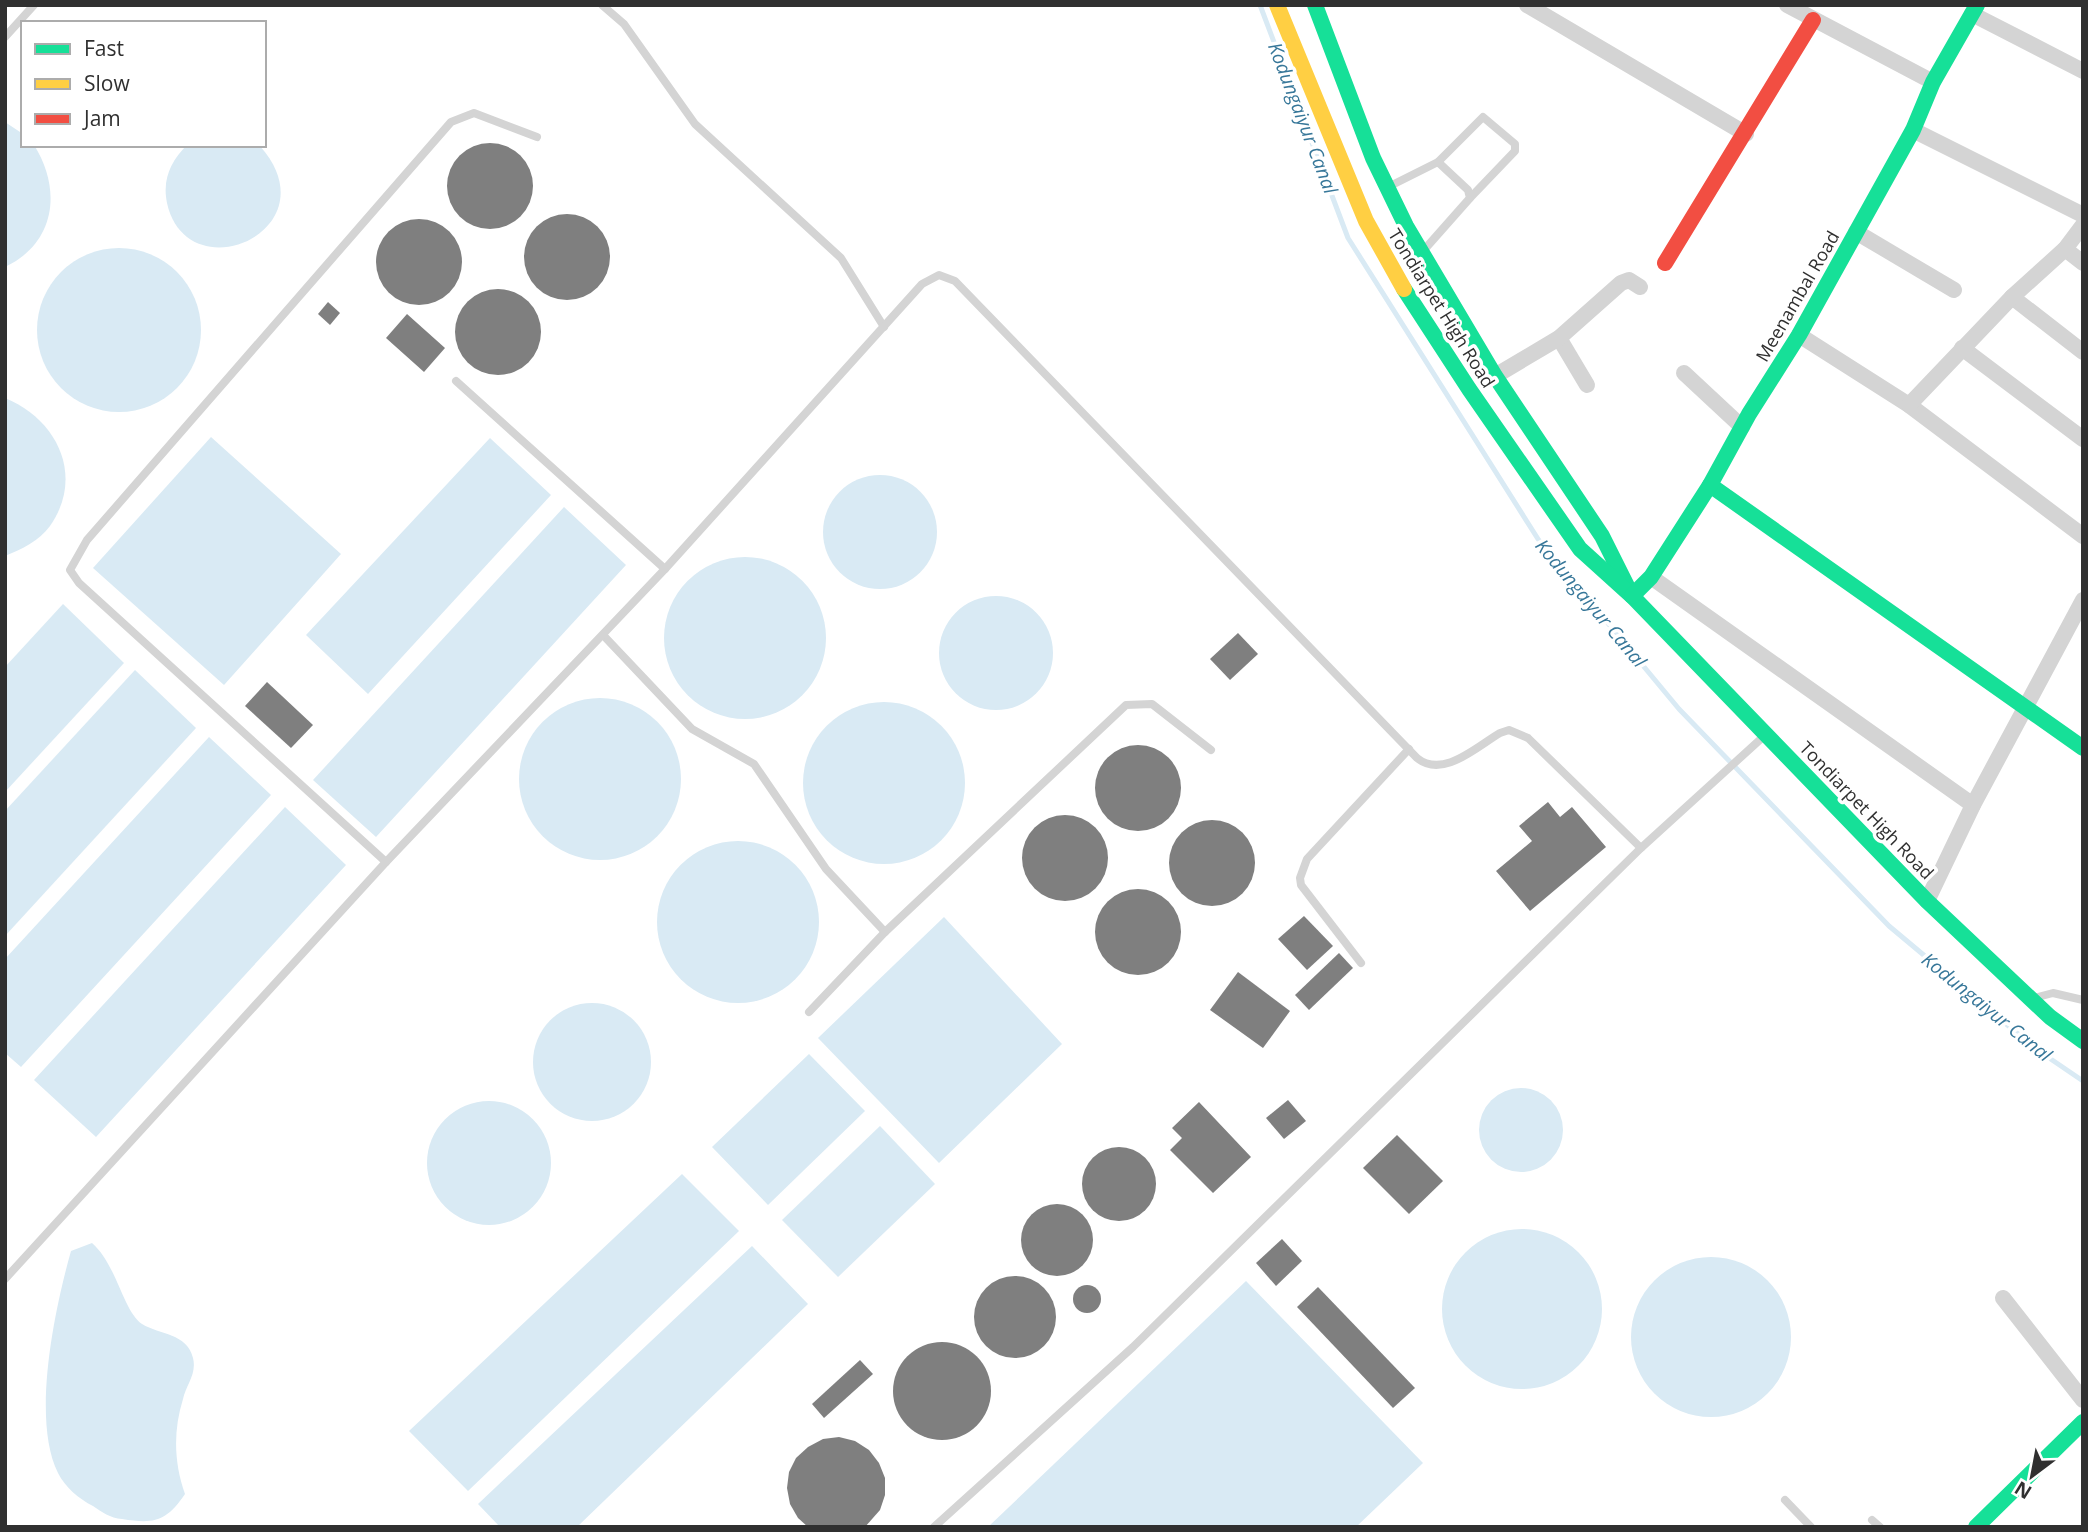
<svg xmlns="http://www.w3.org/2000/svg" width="2088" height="1532" viewBox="0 0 2088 1532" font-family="'Open Sans',sans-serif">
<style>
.water{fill:#d9eaf4}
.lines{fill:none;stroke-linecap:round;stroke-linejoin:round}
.stream{stroke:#d9eaf4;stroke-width:5}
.building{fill:#7f7f7f}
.lane{stroke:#d4d4d4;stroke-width:8}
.street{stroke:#d4d4d4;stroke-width:16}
.fast{stroke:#16e098;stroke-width:16}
.slow{stroke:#ffcf43;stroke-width:16}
.jam{stroke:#f24e42;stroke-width:16}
.labels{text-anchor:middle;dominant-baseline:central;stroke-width:7;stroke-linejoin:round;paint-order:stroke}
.street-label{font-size:18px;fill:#303030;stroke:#fff}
.water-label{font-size:19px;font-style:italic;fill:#377799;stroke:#fff}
</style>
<rect width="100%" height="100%" fill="#fff"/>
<g class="water">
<path d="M5 122 23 134V145H34C62 189 56 243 5 267Z"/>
<path d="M187 145 260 146C334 230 187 294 167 203 162 179 171 161 187 145Z"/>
<circle cx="119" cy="330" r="82"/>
<path d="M5 398C57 419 85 476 50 526 39 541 22 549 5 556Z"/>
<polygon points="211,437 341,554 224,685 93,568"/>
<polygon points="490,438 551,495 368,694 306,635"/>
<circle cx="880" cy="532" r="57"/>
<polygon points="564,507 626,565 376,837 313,780"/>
<circle cx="745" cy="638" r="81"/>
<circle cx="996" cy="653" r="57"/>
<polygon points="63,604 124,663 5,792 5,667"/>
<polygon points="135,670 196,728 5,936 5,811"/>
<circle cx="600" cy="779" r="81"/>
<circle cx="884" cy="783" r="81"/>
<polygon points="209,737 271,795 21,1067 5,1053 5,959"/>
<polygon points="285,807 346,865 96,1137 34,1080"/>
<circle cx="738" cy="922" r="81"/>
<polygon points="944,917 1062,1044 939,1163 818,1038"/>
<circle cx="592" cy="1062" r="59"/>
<polygon points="809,1054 865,1111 768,1205 712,1147"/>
<circle cx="1521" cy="1130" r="42"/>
<circle cx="489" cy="1163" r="62"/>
<polygon points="880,1126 935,1184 838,1277 782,1220"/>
<polygon points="682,1174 739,1231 468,1491 409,1431"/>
<circle cx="1522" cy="1309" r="80"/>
<path d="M92 1243C117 1265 123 1311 142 1324 160 1335 187 1333 193 1358 197 1374 186 1385 183 1399 173 1431 174 1463 185 1494 166 1522 154 1524 122 1519 110 1518 102 1512 93 1506 79 1499 65 1487 58 1473 31 1419 55 1308 71 1251Z"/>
<polygon points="752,1246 808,1304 577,1527 500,1527 478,1504"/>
<circle cx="1711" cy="1337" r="80"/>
<polygon points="1246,1281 1423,1463 1356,1527 988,1527"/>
</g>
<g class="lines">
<polyline class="stream" points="1260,5 1348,238 1538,539 1679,709 1889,926 2036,1049 2083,1081"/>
</g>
<g class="building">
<circle cx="490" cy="186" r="43"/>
<circle cx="567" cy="257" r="43"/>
<circle cx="419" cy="262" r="43"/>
<circle cx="498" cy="332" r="43"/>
<polygon points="328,302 340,313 330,325 318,314"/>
<polygon points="407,314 445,348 424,372 386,338"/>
<polygon points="1238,633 1258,654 1230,680 1210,659"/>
<polygon points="267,682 313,725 291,748 245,706"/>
<circle cx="1138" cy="788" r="43"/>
<polygon points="1548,802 1560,817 1572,807 1606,847 1530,911 1496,871 1532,841 1519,826"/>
<circle cx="1065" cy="858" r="43"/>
<circle cx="1212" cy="863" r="43"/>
<circle cx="1138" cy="932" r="43"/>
<polygon points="1304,916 1333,946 1307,970 1278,939"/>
<polygon points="1339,953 1353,968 1309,1010 1295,995"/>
<polygon points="1238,972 1290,1011 1263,1048 1210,1010"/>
<polygon points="1288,1100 1306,1121 1284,1139 1266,1118"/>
<polygon points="1199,1102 1251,1157 1213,1193 1170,1150 1182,1138 1172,1128"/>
<polygon points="1397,1135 1443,1181 1409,1214 1363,1168"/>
<circle cx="1119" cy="1184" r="37"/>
<circle cx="1057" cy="1240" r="36"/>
<polygon points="1282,1239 1302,1261 1276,1286 1256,1263"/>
<circle cx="1015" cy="1317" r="41"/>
<circle cx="1087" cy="1299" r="14"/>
<polygon points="1318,1287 1415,1388 1393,1408 1297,1307"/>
<circle cx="942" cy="1391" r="49"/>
<polygon points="860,1360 873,1374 824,1418 812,1404"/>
<polygon points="839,1437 855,1441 869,1450 879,1463 885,1478 885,1495 880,1510 865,1527 808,1527 798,1518 790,1504 787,1488 789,1472 796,1458 808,1447 823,1439"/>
</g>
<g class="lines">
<g class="lane">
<polyline points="602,5 624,24 695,124 841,258 884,327"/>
<polyline points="5,37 34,5"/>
<polyline points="1438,162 1483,117 1515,144 1515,151 1470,198"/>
<polyline points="1390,186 1438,162 1468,190 1470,198 1424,250"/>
<polyline points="456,381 665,569"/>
<polyline points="603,635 692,729 754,764 826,869 885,932 809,1012"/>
<polyline points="386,862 79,583 70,570 87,540 451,122 474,113 537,137"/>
<polyline points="885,932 1126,705 1152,704 1211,750"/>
<polyline points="1361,963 1301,885 1300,878 1307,859 1409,749"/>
<polyline points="2034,998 2053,993 2083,1000"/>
<path d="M5 1279 386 862 665 569 922 284 939 275 955 281 1417 758C1443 779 1476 747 1500 733L1509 730 1528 738 1641 848"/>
<polyline points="1785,1500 1811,1527"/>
<polyline points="1872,1520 1880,1527"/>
<polyline points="934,1527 1133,1347 1641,848 1763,737"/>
</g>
<g class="street">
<polyline points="1527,5 1746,134"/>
<polyline points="1787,5 1933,82"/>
<polyline points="1972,14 2083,71"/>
<polyline points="1913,130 2083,215"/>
<polyline points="1856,232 1954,290"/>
<polyline points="2065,249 2083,263"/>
<polyline points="2012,297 2083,352"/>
<polyline points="1799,335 1909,405 2083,536"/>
<polyline points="1559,338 1587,385"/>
<polyline points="1962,348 2083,439"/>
<polyline points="1684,373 1742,427"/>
<polyline points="1495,376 1559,338 1621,283 1629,280 1640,287"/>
<polyline points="1909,405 2012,297 2065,249 2083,225"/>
<polyline points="1651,577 1973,805"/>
<polyline points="1927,901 1973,805 2083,600"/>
<polyline points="2003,1298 2083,1400"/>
</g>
<g class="fast">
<polyline points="1315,5 1373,158 1406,226 1495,376 1602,536 1629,590"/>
<polyline points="1404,289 1469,389 1580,549 1632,596 1927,901 2050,1017 2083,1041"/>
<polyline points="1710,485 2083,748"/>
<polyline points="1632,596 1651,577 1710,485 1749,414 1799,335 1913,130 1933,82 1977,5"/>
<polyline points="1976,1527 2083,1422"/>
</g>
<polyline class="slow" points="1277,5 1366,221 1404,289"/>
<polyline class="jam" points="1665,263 1813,20"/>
</g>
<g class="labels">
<g class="street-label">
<text transform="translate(1797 296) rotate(-60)">Meenambal Road</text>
<text transform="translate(1442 308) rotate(58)">Tondiarpet High Road</text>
<text transform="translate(1867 810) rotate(46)">Tondiarpet High Road</text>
</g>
<g class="water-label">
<text transform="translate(1303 118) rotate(69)">Kodungaiyur Canal</text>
<text transform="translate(1591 603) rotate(50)">Kodungaiyur Canal</text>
<text transform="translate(1987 1007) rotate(39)">Kodungaiyur Canal</text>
</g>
</g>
<rect width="2088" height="1532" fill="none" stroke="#303030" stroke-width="14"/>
<rect x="21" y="21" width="245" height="126" fill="#ffffff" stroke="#acacac" stroke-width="2"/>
<rect x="35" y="44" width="35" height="10" fill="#16e098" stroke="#acacac" stroke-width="2"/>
<text x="84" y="56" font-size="21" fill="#303030">Fast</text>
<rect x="35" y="79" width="35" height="10" fill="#ffcf43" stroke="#acacac" stroke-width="2"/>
<text x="84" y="91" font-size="21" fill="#303030">Slow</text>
<rect x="35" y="114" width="35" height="10" fill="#f24e42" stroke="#acacac" stroke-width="2"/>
<text x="84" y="126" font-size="21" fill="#303030">Jam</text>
<g transform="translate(2032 1476) rotate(212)" stroke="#ffffff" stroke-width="5" paint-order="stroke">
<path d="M0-5L12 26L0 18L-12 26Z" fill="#303030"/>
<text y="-10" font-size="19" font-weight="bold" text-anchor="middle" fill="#303030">N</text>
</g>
</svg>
